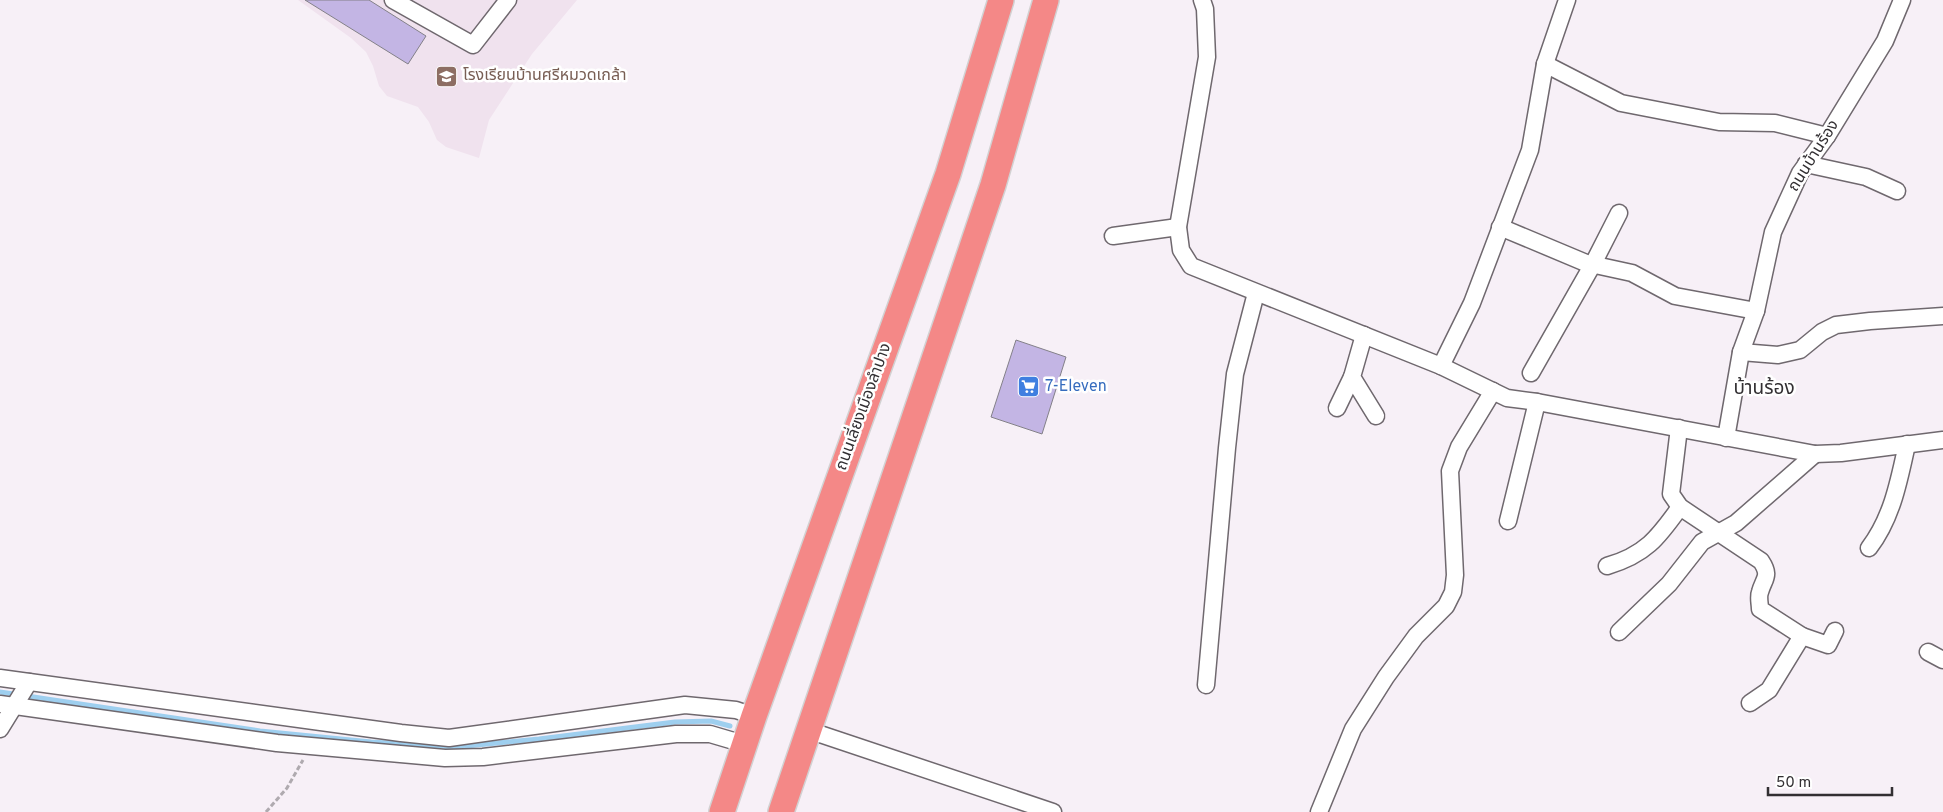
<svg xmlns="http://www.w3.org/2000/svg" width="1943" height="812" viewBox="0 0 1943 812" font-family="Overpass,'Noto Sans Thai',sans-serif">
<style>
.built{fill:#f0e2ee}
.lines{fill:none;stroke-linecap:round;stroke-linejoin:round}
.stream{stroke:#9ecfef;stroke-width:5}
.building{fill:#c3b5e4;stroke:#838088}
.minor-casing{stroke:#6f686e;stroke-width:19}
.highway-casing{stroke:#d2d1d2;stroke-width:28}
.path{stroke:#afaaaf;stroke-width:3;stroke-dasharray:5 2.5;stroke-linecap:butt}
.minor{stroke:#fff;stroke-width:16}
.highway{stroke:#f48887;stroke-width:25}
.labels{text-anchor:middle;dominant-baseline:central;stroke-width:5;stroke-linejoin:round;paint-order:stroke}
.education-label{font-size:16px;fill:#785e54;stroke:#fff;text-anchor:start}
.street-label{font-size:16px;fill:#322f32;stroke:#fff}
.shop-label{font-size:16px;fill:#366cbe;stroke:#fff;text-anchor:start}
.quarter-label{font-size:19px;fill:#322f32;stroke:#fff}
</style>
<rect width="100%" height="100%" fill="#f7f0f7"/>
<polygon class="built" points="298,0 577,0 532,54 489,120 479,158 446,147 437,140 429,122 418,107 387,96 379,86 373,66 366,52 351,38"/>
<g class="lines">
<polyline class="stream" points="0,692 260,731 371,742 456,747 539,739 675,722 711,721 730,726"/>
</g>
<g class="building">
<polygon points="305,0 369,0 426,36 408,64"/>
<polygon points="1016,340 1066,357 1042,434 991,417"/>
</g>
<g class="lines">
<defs>
<g id="minor">
<polyline points="393,0 473,45 508,0"/>
<polyline points="1202,0 1205,9 1207,57 1178,227 1181,250 1191,266 1441,366 1507,398 1537,402 1815,454 1841,453 1943,440"/>
<polyline points="1545,64 1621,103 1719,122 1775,123 1827,136"/>
<polyline points="1806,164 1866,177 1897,191"/>
<polyline points="1500,227 1586,263 1632,273 1675,296 1756,311"/>
<polyline points="1113,236 1178,227"/>
<polyline points="1364,335 1352,377 1376,416"/>
<polyline points="1741,352 1778,355 1800,350 1822,332 1836,325 1870,321 1943,316"/>
<polyline points="1441,366 1472,303 1530,150 1545,64 1567,0"/>
<polyline points="1531,373 1593,264 1619,213"/>
<polyline points="1337,408 1352,377"/>
<path d="M1679 428 1671 494 1680 507 1761 561C1771 576 1764 578 1760 592 1758 597 1760 604 1760 609L1802 636 1769 690 1750 703"/>
<polyline points="1726,438 1741,352 1756,311 1773,232 1800,173 1827,136 1885,41 1902,0"/>
<polyline points="1508,521 1537,402"/>
<path d="M1869 548C1892 518 1899 481 1907 444"/>
<path d="M1607 566C1645 555 1658 538 1680 507"/>
<polyline points="1619,632 1669,584 1702,542 1736,523 1815,454"/>
<polyline points="1802,636 1828,645 1835,631"/>
<polyline points="1928,652 1943,660"/>
<polyline points="0,678 401,733 449,738 685,705 736,710 754,716"/>
<polyline points="1206,685 1227,448 1235,374 1256,293"/>
<polyline points="0,704 277,743 445,758 483,757 676,734 710,734 744,744"/>
<polyline points="0,729 29,682"/>
<polyline points="808,730 1053,812"/>
<polyline points="1319,812 1353,729 1386,677 1416,636 1446,606 1453,592 1455,575 1450,471 1459,447 1493,391"/>
</g>
<g id="highway">
<polyline points="722,812 754,716 948,174 1001,0"/>
<polyline points="781,812 993,185 1046,0"/>
</g>
</defs>
<use href="#minor" class="minor-casing"/>
<use href="#highway" class="highway-casing"/>
<polyline class="path" points="266,812 287,788 303,760"/>
<use href="#minor" class="minor"/>
<use href="#highway" class="highway"/>
</g>
<defs>
<symbol id="school-square" viewBox="-11 -11 22 22"><rect x="-9" y="-9" width="18" height="18" rx="4" fill="#8d6e63" stroke="#fff"/><path d="M0-5L7-2L0 1L-7-2ZM-4 1L0 2.5L4 1V4Q0 6-4 4Z" fill="#fff"/></symbol>
<symbol id="supermarket-square" viewBox="-11 -11 22 22"><rect x="-9" y="-9" width="18" height="18" rx="4" fill="#3f7fe0" stroke="#fff"/><path d="M-6-5.5h2.5l.6 2H6L4.5 2H-2.5L-4.4-4H-6ZM-1.5 3.2a1.3 1.3 0 1 0 .1 0ZM3 3.2a1.3 1.3 0 1 0 .1 0Z" fill="#fff"/></symbol>
</defs>
<g fill-rule="evenodd">
<use href="#school-square" x="434" y="64" width="25" height="25"/>
<use href="#supermarket-square" x="1016" y="374" width="25" height="25"/>
</g>
<g class="labels">
<g class="education-label">
<text x="463" y="76">โรงเรียนบ้านศรีหมวดเกล้า</text>
</g>
<g class="street-label">
<text transform="translate(1814 156) rotate(-58)">ถนนบ้านร้อง</text>
<text transform="translate(864 407) rotate(-70)">ถนนเลี่ยงเมืองลำปาง</text>
</g>
<g class="shop-label">
<text x="1045" y="387">7-Eleven</text>
</g>
<g class="quarter-label">
<text x="1764" y="389">บ้านร้อง</text>
</g>
</g>
<path d="M1768 787v8h124v-8" fill="none" stroke="#322f32" stroke-width="2.5"/>
<text x="1776" y="787" font-size="15" fill="#322f32" stroke="#ffffff" stroke-width="4" paint-order="stroke">50 m</text>
</svg>
